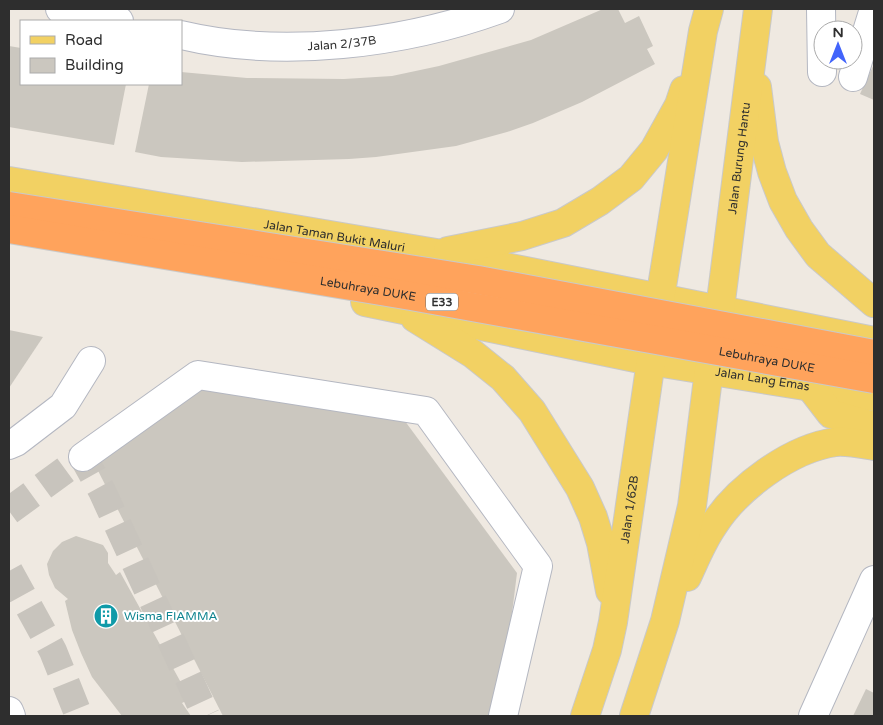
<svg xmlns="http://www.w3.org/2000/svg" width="883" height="725" viewBox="0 0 883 725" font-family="'Varela Round',sans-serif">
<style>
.building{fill:#cbc7bf}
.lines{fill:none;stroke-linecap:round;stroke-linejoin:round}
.minor-tunnel{stroke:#c8c4bd;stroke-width:28;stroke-dasharray:28 14;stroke-linecap:butt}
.minor-casing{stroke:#b4b7c1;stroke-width:30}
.major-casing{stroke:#c9c9c9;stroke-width:30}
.minor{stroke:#fff;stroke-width:28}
.major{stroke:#f2d163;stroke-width:28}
.highway-bridge-casing{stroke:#c9c9c9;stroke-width:30;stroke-linecap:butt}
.highway-bridge{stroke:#ffa35c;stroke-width:28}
.labels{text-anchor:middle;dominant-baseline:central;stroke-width:4;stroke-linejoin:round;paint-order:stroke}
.shield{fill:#fff;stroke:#6d6d6d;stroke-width:1}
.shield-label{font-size:11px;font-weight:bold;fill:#2e2e2e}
.street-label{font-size:12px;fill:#2e2e2e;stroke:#fff}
.culture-label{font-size:12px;fill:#0d838f;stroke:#fff;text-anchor:start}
</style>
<rect width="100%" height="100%" fill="#efe9e1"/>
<g class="building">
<polygon points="603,9 618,9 625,23 639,16 653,46 647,49 655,64 582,102 533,123 507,132 456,146 376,157 349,159 242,162 161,157 135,152 149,84 181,84 181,72 247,78 344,79 392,76 439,66 531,40"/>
<polygon points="9,46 21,48 21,84 126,84 114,145 9,127"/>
<polygon points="874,64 874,100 860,94"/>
<polygon points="9,330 43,337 9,388"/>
<polygon points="181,386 399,413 517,573 499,716 223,716 90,455"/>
<polygon points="76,536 103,545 108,553 108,563 116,575 120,572 190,699 182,703 191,716 122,716 92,677 81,653 72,630 65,601 68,599 55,588 49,575 47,564 53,551 62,542"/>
<polygon points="866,689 874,693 874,716 853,716"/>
</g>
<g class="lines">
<g class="minor-tunnel">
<polyline points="9,511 83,457 102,491 206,716"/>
<polyline points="9,571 53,651 79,716"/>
</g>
<defs>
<g id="minor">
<polyline points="60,9 119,21"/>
<polyline points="821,9 822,72"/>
<path id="s1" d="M181 35C282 59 403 44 500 9"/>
<polyline points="853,77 874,9"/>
<polyline points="9,445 16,442 63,406 91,361"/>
<polyline points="83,457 198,375 426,411 538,566 503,716"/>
<polyline points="9,711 11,716"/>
<polyline points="813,716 874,580"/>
</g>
<g id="major">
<polyline points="757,87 764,142 772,172 783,201 799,229 818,255 874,303"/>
<path id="s2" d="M9 181 436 253 874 341"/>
<polyline points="448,251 522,236 563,223 600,201 631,178 654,150 679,105 684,90"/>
<path id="s3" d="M365 302 650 361 874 397"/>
<polyline points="415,318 473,354 503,378 532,411 580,488 593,517 601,543 610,591"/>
<polyline points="811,388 831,414 874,426"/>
<path d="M687 577C695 560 702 542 713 526 737 488 791 448 836 442 848 441 862 444 874 446"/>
<path id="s4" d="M585 716 607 650 613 622 660 299 703 31 709 9"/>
<path id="s5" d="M634 716 665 621 692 506 709 370 720 309 758 9"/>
</g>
</defs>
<use href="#minor" class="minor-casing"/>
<use href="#major" class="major-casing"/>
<use href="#minor" class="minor"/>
<use href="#major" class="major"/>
<defs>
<g id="highway-bridge">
<polyline points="9,206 478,280 874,354"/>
<path id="s6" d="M9 229 411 296 874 379"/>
</g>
</defs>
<use href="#highway-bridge" class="highway-bridge-casing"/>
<use href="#highway-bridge" class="highway-bridge"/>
</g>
<defs>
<symbol id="building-disc" viewBox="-11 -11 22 22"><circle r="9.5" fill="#0f9aa8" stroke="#fff"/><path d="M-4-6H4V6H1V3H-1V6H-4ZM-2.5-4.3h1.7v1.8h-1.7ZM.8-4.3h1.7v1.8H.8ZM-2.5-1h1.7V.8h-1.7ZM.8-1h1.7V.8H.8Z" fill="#fff"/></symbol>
</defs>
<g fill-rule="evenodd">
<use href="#building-disc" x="92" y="602" width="28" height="28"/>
</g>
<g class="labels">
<rect class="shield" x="426" y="293.5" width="32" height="17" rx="4"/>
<g class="shield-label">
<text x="442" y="302">E33</text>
</g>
<g class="street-label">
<text stroke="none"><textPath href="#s1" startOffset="162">Jalan 2/37B</textPath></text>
<text stroke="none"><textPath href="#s5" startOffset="569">Jalan Burung Hantu</textPath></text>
<text stroke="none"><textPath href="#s2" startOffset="330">Jalan Taman Bukit Maluri</textPath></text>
<text stroke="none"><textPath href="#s6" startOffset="364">Lebuhraya DUKE</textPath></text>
<text stroke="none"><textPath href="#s6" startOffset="769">Lebuhraya DUKE</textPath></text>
<text stroke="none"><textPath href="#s3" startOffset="405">Jalan Lang Emas</textPath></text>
<text stroke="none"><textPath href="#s4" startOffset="212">Jalan 1/62B</textPath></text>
</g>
<g class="culture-label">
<text x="124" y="616">Wisma FIAMMA</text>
</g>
</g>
<rect width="883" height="725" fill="none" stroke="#2e2e2e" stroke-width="20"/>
<rect x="20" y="20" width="162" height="65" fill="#ffffff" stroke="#ababab"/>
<rect x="30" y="36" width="25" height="8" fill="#f2d163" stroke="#ababab"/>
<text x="65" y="45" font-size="15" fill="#2e2e2e">Road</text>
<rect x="30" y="58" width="25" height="15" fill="#cbc7bf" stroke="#ababab"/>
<text x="65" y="70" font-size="15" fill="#2e2e2e">Building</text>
<g transform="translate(838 45)"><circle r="24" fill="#ffffff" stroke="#ababab"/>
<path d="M0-4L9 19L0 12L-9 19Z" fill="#4264fb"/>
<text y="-8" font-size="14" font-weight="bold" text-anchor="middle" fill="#2e2e2e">N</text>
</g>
</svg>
